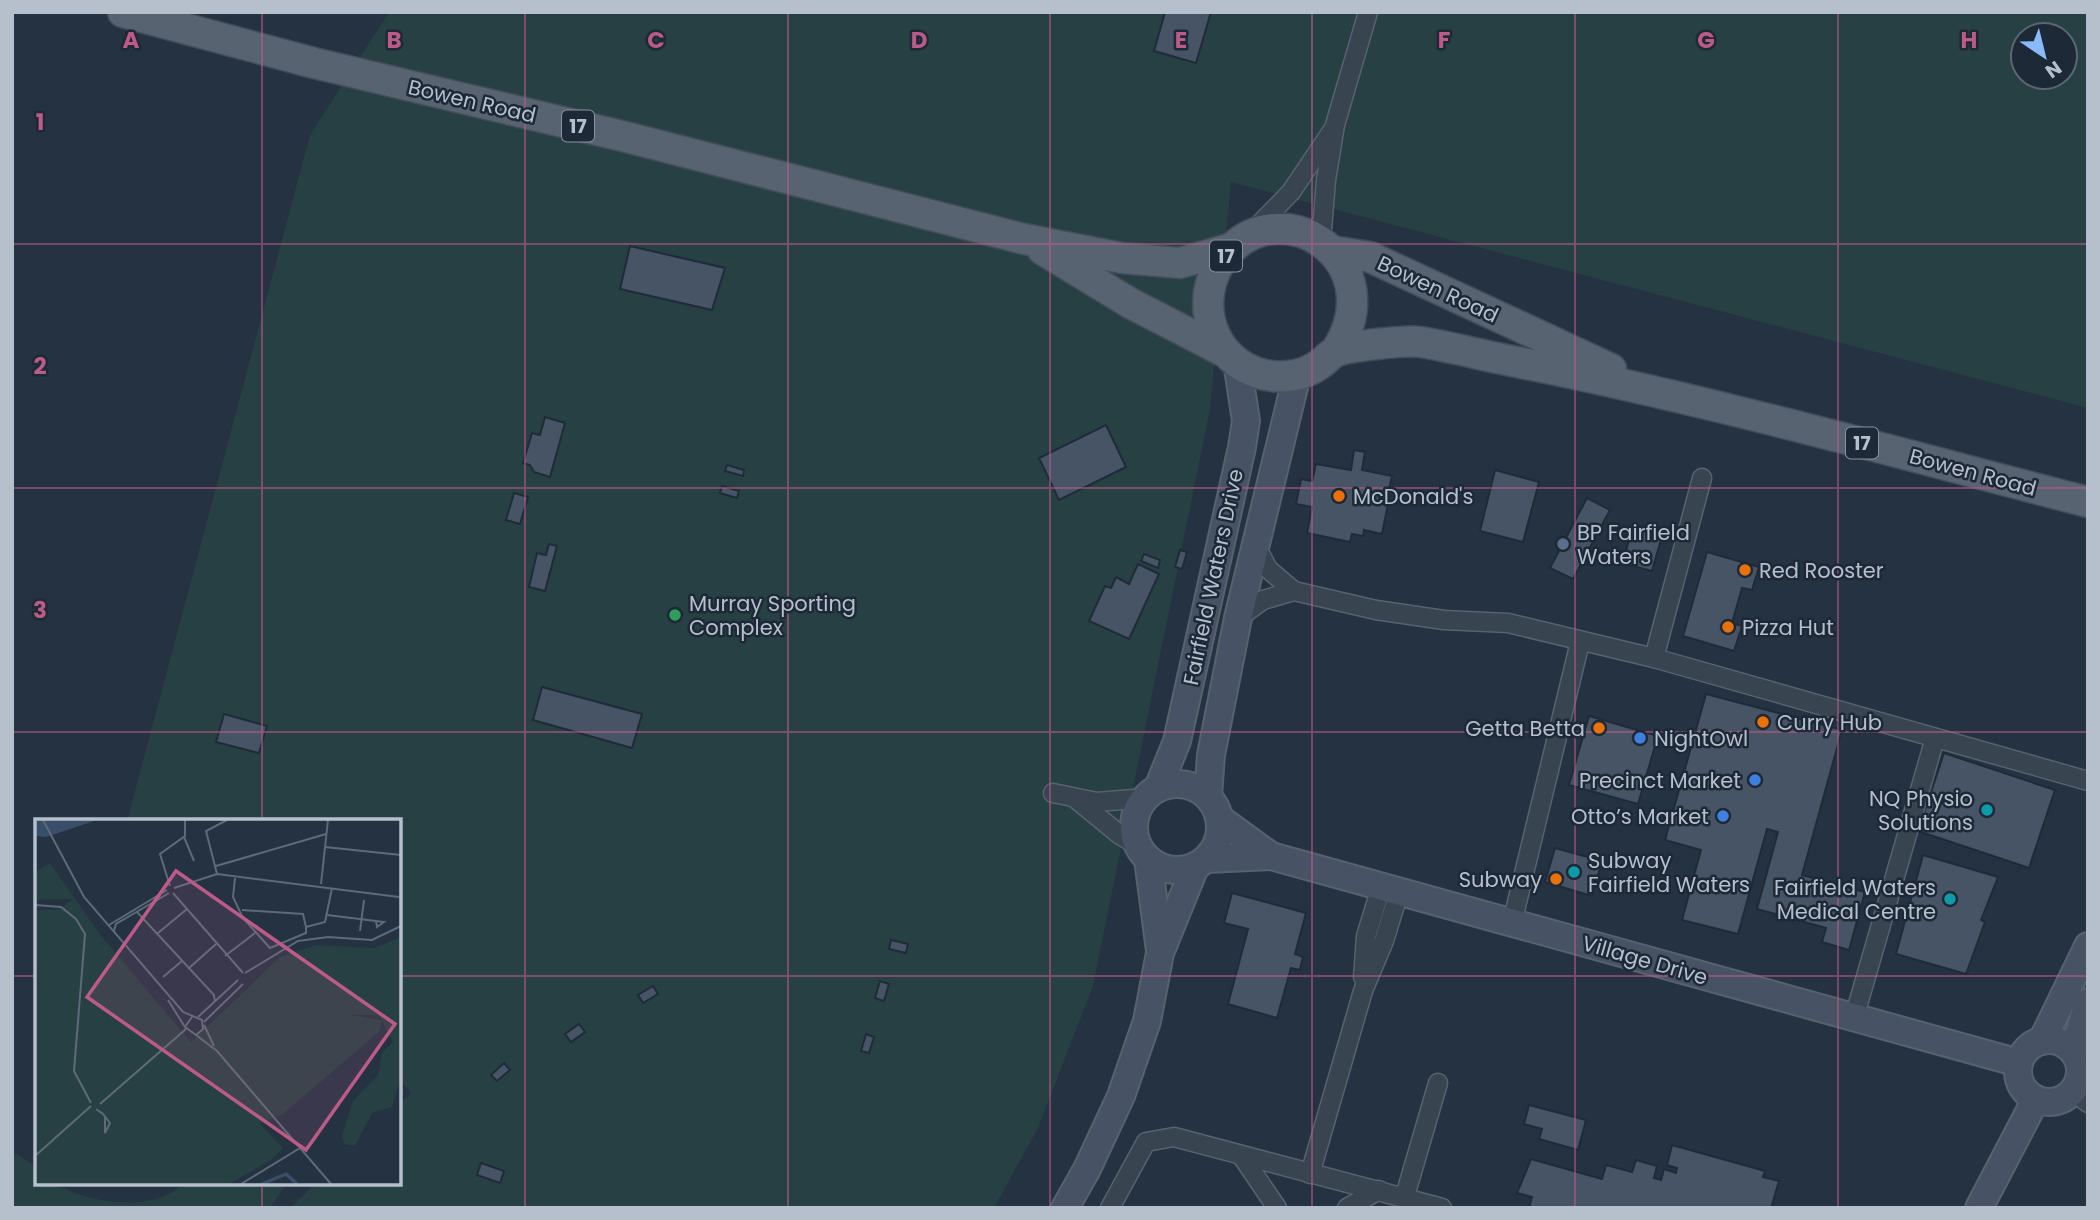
<svg xmlns="http://www.w3.org/2000/svg" width="2100" height="1220" viewBox="0 0 2100 1220" font-family="Poppins,sans-serif">
<style>
.green{fill:#274043;fill-rule:evenodd}
.building{fill:#465466;stroke:#202b39;stroke-width:2}
.lines{fill:none;stroke-linecap:round;stroke-linejoin:round}
.street-casing{stroke:#57626f;stroke-width:21}
.secondary-casing{stroke:#57626f;stroke-width:30}
.primary-casing{stroke:#434d5a;stroke-width:33}
.street{stroke:#394451;stroke-width:18}
.secondary{stroke:#475364;stroke-width:26}
.primary{stroke:#576371;stroke-width:30}
.grid{fill:none;stroke:#bd5b88;stroke-width:2;stroke-opacity:0.55}
.food-dot{fill:#e8710a;stroke:#1e2937;stroke-width:2.5}
.service-dot{fill:#5c6f8a;stroke:#1e2937;stroke-width:2.5}
.leisure-dot{fill:#2e9e5b;stroke:#1e2937;stroke-width:2.5}
.shop-dot{fill:#3f7fe0;stroke:#1e2937;stroke-width:2.5}
.culture-dot{fill:#0f9aa8;stroke:#1e2937;stroke-width:2.5}
.labels{text-anchor:middle;dominant-baseline:central;stroke-width:5;stroke-linejoin:round;paint-order:stroke}
.shield{fill:#1e2937;stroke:#88929f;stroke-width:2}
.shield-label{font-size:19px;font-weight:bold;fill:#b6bfcc}
.street-label{font-size:21px;fill:#b6bfcc;stroke:#1e2937}
.poi-label{font-size:21px;fill:#b6bfcc;stroke:#1e2937;text-anchor:start}
.inset-river{fill:none;stroke:#384e6a;stroke-width:3.5}
.inset-road{fill:none;stroke:#5e6a79;stroke-width:2}
.view{fill:#bd5b88;fill-opacity:0.15;stroke:#bd5b88;stroke-width:3.5}
.inset-edge{fill:none;stroke:#b6bfcc;stroke-width:3.5}
.grid-label{font-size:23px;text-anchor:middle;font-weight:bold;fill:#bd5b88;stroke:#1e2937;stroke-width:5;stroke-linejoin:round;paint-order:stroke}
</style>
<rect width="100%" height="100%" fill="#243242"/>
<g class="green">
<path d="M389 12H2088V408L1231 182 1210 409 1093 986 1038 1128 994 1208H290L316 1183H399V1105L411 1093 399 1079V821H127L310 135ZM2023 35H2065V77H2023Z"/>
<path d="M12 1151 37 1167V1183C64 1183 57 1187 78 1194 108 1205 161 1209 183 1183H287L270 1208H12Z"/>
</g>
<g class="building">
<polygon points="1165,12 1211,12 1196,63 1154,51"/>
<polygon points="630,246 725,268 712,310 620,289"/>
<polygon points="545,417 565,423 550,477 534,472 530,465 523,463 532,433 540,435"/>
<polygon points="1106,425 1126,467 1059,500 1039,458"/>
<polygon points="1354,450 1365,452 1362,470 1392,476 1388,493 1381,491 1379,499 1388,504 1382,534 1364,530 1363,536 1352,534 1350,542 1307,533 1312,507 1296,504 1301,479 1312,481 1316,464 1351,470"/>
<polygon points="727,465 744,470 743,476 725,471"/>
<polygon points="1495,470 1539,482 1523,542 1480,531"/>
<polygon points="722,486 739,491 737,498 720,493"/>
<polygon points="514,493 528,497 520,524 506,520"/>
<polygon points="1587,498 1610,510 1573,579 1550,568"/>
<polygon points="1633,528 1662,536 1652,571 1622,563"/>
<polygon points="549,544 557,546 545,591 529,587 537,553 546,555"/>
<polygon points="1180,550 1187,552 1182,569 1175,567"/>
<polygon points="1707,552 1759,567 1752,590 1742,588 1732,623 1742,626 1734,651 1683,636"/>
<polygon points="1144,554 1160,560 1158,568 1141,561"/>
<polygon points="1138,564 1159,574 1129,639 1089,621 1105,586 1111,588 1116,577 1129,584"/>
<polygon points="542,687 642,714 632,748 533,720"/>
<polygon points="1706,694 1842,730 1802,875 1865,892 1849,950 1822,942 1826,928 1757,909 1778,832 1767,829 1738,934 1682,920 1701,850 1665,840"/>
<polygon points="224,714 267,726 259,753 216,742"/>
<polygon points="1589,716 1658,736 1638,804 1569,785"/>
<polygon points="1944,753 2055,790 2029,868 1918,831"/>
<polygon points="1555,848 1602,861 1592,896 1545,882"/>
<polygon points="1923,855 1998,877 1981,920 1985,922 1966,974 1896,954"/>
<polygon points="1232,893 1306,913 1295,954 1303,957 1300,970 1291,968 1277,1018 1228,1004 1248,929 1224,923"/>
<polygon points="891,940 908,944 906,953 889,949"/>
<polygon points="880,981 889,984 884,1001 875,998"/>
<polygon points="653,986 658,994 643,1003 638,995"/>
<polygon points="579,1024 585,1032 571,1042 565,1034"/>
<polygon points="866,1034 874,1037 869,1053 861,1051"/>
<polygon points="504,1063 510,1070 497,1081 491,1075"/>
<polygon points="1529,1105 1586,1120 1578,1150 1539,1139 1542,1129 1524,1124"/>
<polygon points="1672,1145 1765,1171 1763,1177 1779,1181 1771,1208 1529,1208 1532,1197 1517,1193 1531,1159 1602,1179 1606,1165 1632,1172 1636,1160 1657,1166 1654,1178 1661,1180 1664,1169 1676,1173 1677,1168 1667,1165"/>
<polygon points="481,1163 504,1171 500,1183 477,1175"/>
</g>
<g class="lines">
<defs>
<g id="street">
<polyline points="1252,232 1291,192 1332,131"/>
<polyline points="1321,242 1326,180 1335,125 1368,12"/>
<polyline points="1255,544 1268,569 1294,591 1376,610 1444,620 1508,623 1654,658 2088,781"/>
<polyline points="1238,618 1263,600 1294,591"/>
<polyline points="1654,658 1702,478"/>
<polyline points="1053,793 1097,802 1146,798"/>
<polyline points="1076,799 1120,835 1137,845"/>
<polyline points="1512,923 1580,642"/>
<polyline points="1363,977 1366,936 1382,884"/>
<polyline points="1854,1018 1935,738"/>
<polyline points="2073,1091 2088,1103"/>
<polyline points="1241,1155 1277,1208"/>
<polyline points="1310,1174 1363,991 1384,941 1400,889"/>
<polyline points="1405,1196 1438,1083"/>
<polyline points="1110,1208 1146,1142 1174,1137 1442,1208"/>
<polyline points="1347,1208 1379,1190"/>
</g>
<g id="secondary">
<circle cx="1177" cy="827" r="43"/>
<polyline points="1158,788 1177,741 1242,447 1246,421 1237,362"/>
<polyline points="1208,796 1211,755 1238,618 1297,375"/>
<polyline points="1220,819 1271,856"/>
<polyline points="1148,859 1160,951"/>
<polyline points="1207,859 1271,856 2019,1063"/>
<circle cx="2049" cy="1071" r="31"/>
<polyline points="2042,1041 2088,946"/>
<polyline points="2074,1052 2088,1002"/>
<polyline points="1065,1208 1087,1169 1121,1096 1147,1021 1160,953 1195,867"/>
<polyline points="1979,1208 2036,1099"/>
</g>
<g id="primary">
<polyline points="123,12 314,63 626,137 1024,239 1122,258 1180,263 1232,248"/>
<polyline points="1043,250 1130,303 1225,352"/>
<polyline points="1332,251 1370,257 1611,369"/>
<path d="M1336 351C1392 265 1289 191 1230 250 1193 288 1204 353 1255 372 1276 380 1303 377 1320 364 1325 361 1329 355 1335 352 1346 346 1407 340 1420 342 1452 347 1485 356 1517 362 1709 400 1898 453 2088 502"/>
</g>
</defs>
<use href="#street" class="street-casing"/>
<use href="#secondary" class="secondary-casing"/>
<use href="#primary" class="primary-casing"/>
<use href="#street" class="street"/>
<use href="#secondary" class="secondary"/>
<use href="#primary" class="primary"/>
</g>
<path class="grid" d="M262 12V821M525 12V1208M788 12V1208M1050 12V1208M1312 12V1208M1575 12V1208M1838 12V1208M12 244H2088M12 488H2088M12 732H2088M12 976H37M399 976H2088M262 1183V1208"/>
<g class="food-dot">
<circle cx="1339" cy="496" r="7"/>
<circle cx="1745" cy="570" r="7"/>
<circle cx="1728" cy="627" r="7"/>
<circle cx="1763" cy="722" r="7"/>
<circle cx="1599" cy="728" r="7"/>
<circle cx="1556" cy="879" r="7"/>
</g>
<circle class="service-dot" cx="1563" cy="544" r="7"/>
<circle class="leisure-dot" cx="675" cy="615" r="7"/>
<g class="shop-dot">
<circle cx="1640" cy="738" r="7"/>
<circle cx="1755" cy="780" r="7"/>
<circle cx="1723" cy="816" r="7"/>
</g>
<g class="culture-dot">
<circle cx="1987" cy="810" r="7"/>
<circle cx="1574" cy="872" r="7"/>
<circle cx="1950" cy="899" r="7"/>
</g>
<g class="labels">
<g class="shield">
<rect x="562" y="110.5" width="32" height="31" rx="5"/>
<rect x="1210" y="240.5" width="32" height="31" rx="5"/>
<rect x="1846" y="427.5" width="32" height="31" rx="5"/>
</g>
<g class="shield-label">
<text x="578" y="126">17</text>
<text x="1226" y="256">17</text>
<text x="1862" y="443">17</text>
</g>
<g class="street-label">
<text transform="translate(472 101) rotate(13)">Bowen Road</text>
<text transform="translate(1438 289) rotate(25)">Bowen Road</text>
<text transform="translate(1973 472) rotate(15)">Bowen Road</text>
<text transform="translate(1213 577) rotate(-78)">Fairfield Waters Drive</text>
<text transform="translate(1645 960) rotate(16)">Village Drive</text>
</g>
<g class="poi-label">
<text x="1353" y="496">McDonald's</text>
<text x="1577" y="532">BP Fairfield<tspan x="1577" dy="24">Waters</tspan></text>
<text x="1759" y="570">Red Rooster</text>
<text x="689" y="603">Murray Sporting<tspan x="689" dy="24">Complex</tspan></text>
<text x="1742" y="627">Pizza Hut</text>
<text x="1777" y="722">Curry Hub</text>
<text x="1585" y="728" text-anchor="end">Getta Betta</text>
<text x="1654" y="738">NightOwl</text>
<text x="1741" y="780" text-anchor="end">Precinct Market</text>
<text x="1973" y="798" text-anchor="end">NQ Physio<tspan x="1973" dy="24">Solutions</tspan></text>
<text x="1709" y="816" text-anchor="end">Otto’s Market</text>
<text x="1588" y="860">Subway<tspan x="1588" dy="24">Fairfield Waters</tspan></text>
<text x="1542" y="879" text-anchor="end">Subway</text>
<text x="1936" y="887" text-anchor="end">Fairfield Waters<tspan x="1936" dy="24">Medical Centre</tspan></text>
</g>
</g>
<g transform="translate(35 819)">
<rect width="366" height="366" fill="#243242"/>
<path d="M15 44 67 118 156 223 245 138 281 126 339 129 366 118V259L357 288 337 294 320 327 309 325 307 316 318 282 343 256 347 234 358 223 344 196H315L346 201 345 212 248 295 225 305 248 329 236 341 194 365H0V91H22L38 80 0 81V53Z" fill="#274043"/>
<path d="M0 1H62L11 18 0 17Z" fill="#384e6a"/>
<path class="inset-river" d="M227 365 251 355 262 365"/>
<path class="inset-road" d="M8 1 49 78 148 193 167 201 168 210 161 216 150 208 157 198M149 18 159 42M290 28 366 36M181 47 291 15M182 55 171 12 192 1M200 59 198 78 208 99 235 129 271 114V108L290 103 297 69M286 65 293 1M135 67 125 35 150 17V1M139 69 182 55 364 78M138 74 208 154M0 86 26 88 41 100 50 115 39 252 56 284M207 91 268 95 271 108M102 93 179 176 180 183M292 96 341 102 349 103 342 108 341 102M74 106 132 71M79 112 81 105 134 74M325 112 329 81M123 114 152 90M190 137 220 114M153 150 181 125M210 154 263 122 293 118 337 121 366 107M128 158 147 142M133 181 150 208M163 198 203 161M169 203 208 165M169 206 179 227M161 216 182 232 296 365M65 285 151 210M61 290 68 295 75 304 70 314V297M0 337 56 287M206 365 265 329"/>
<path class="view" d="M141 52 360 205 271 331 52 178Z"/>
<rect width="366" height="366" class="inset-edge"/>
</g>
<g class="grid-label">
<text x="131" y="48">A</text>
<text x="394" y="48">B</text>
<text x="656" y="48">C</text>
<text x="919" y="48">D</text>
<text x="1181" y="48">E</text>
<text x="1444" y="48">F</text>
<text x="1706" y="48">G</text>
<text x="1969" y="48">H</text>
<text x="40" y="130">1</text>
<text x="40" y="374">2</text>
<text x="40" y="618">3</text>
</g>
<rect width="2100" height="1220" fill="none" stroke="#b6bfcc" stroke-width="28"/>
<g transform="translate(2044 56) rotate(145)"><circle r="33" fill="#1e2937" stroke="#5b6573" stroke-width="2"/>
<path d="M0-5L12 26L0 18L-12 26Z" fill="#8abafc"/>
<text y="-10" font-size="19" font-weight="bold" text-anchor="middle" fill="#b6bfcc">N</text>
</g>
</svg>
